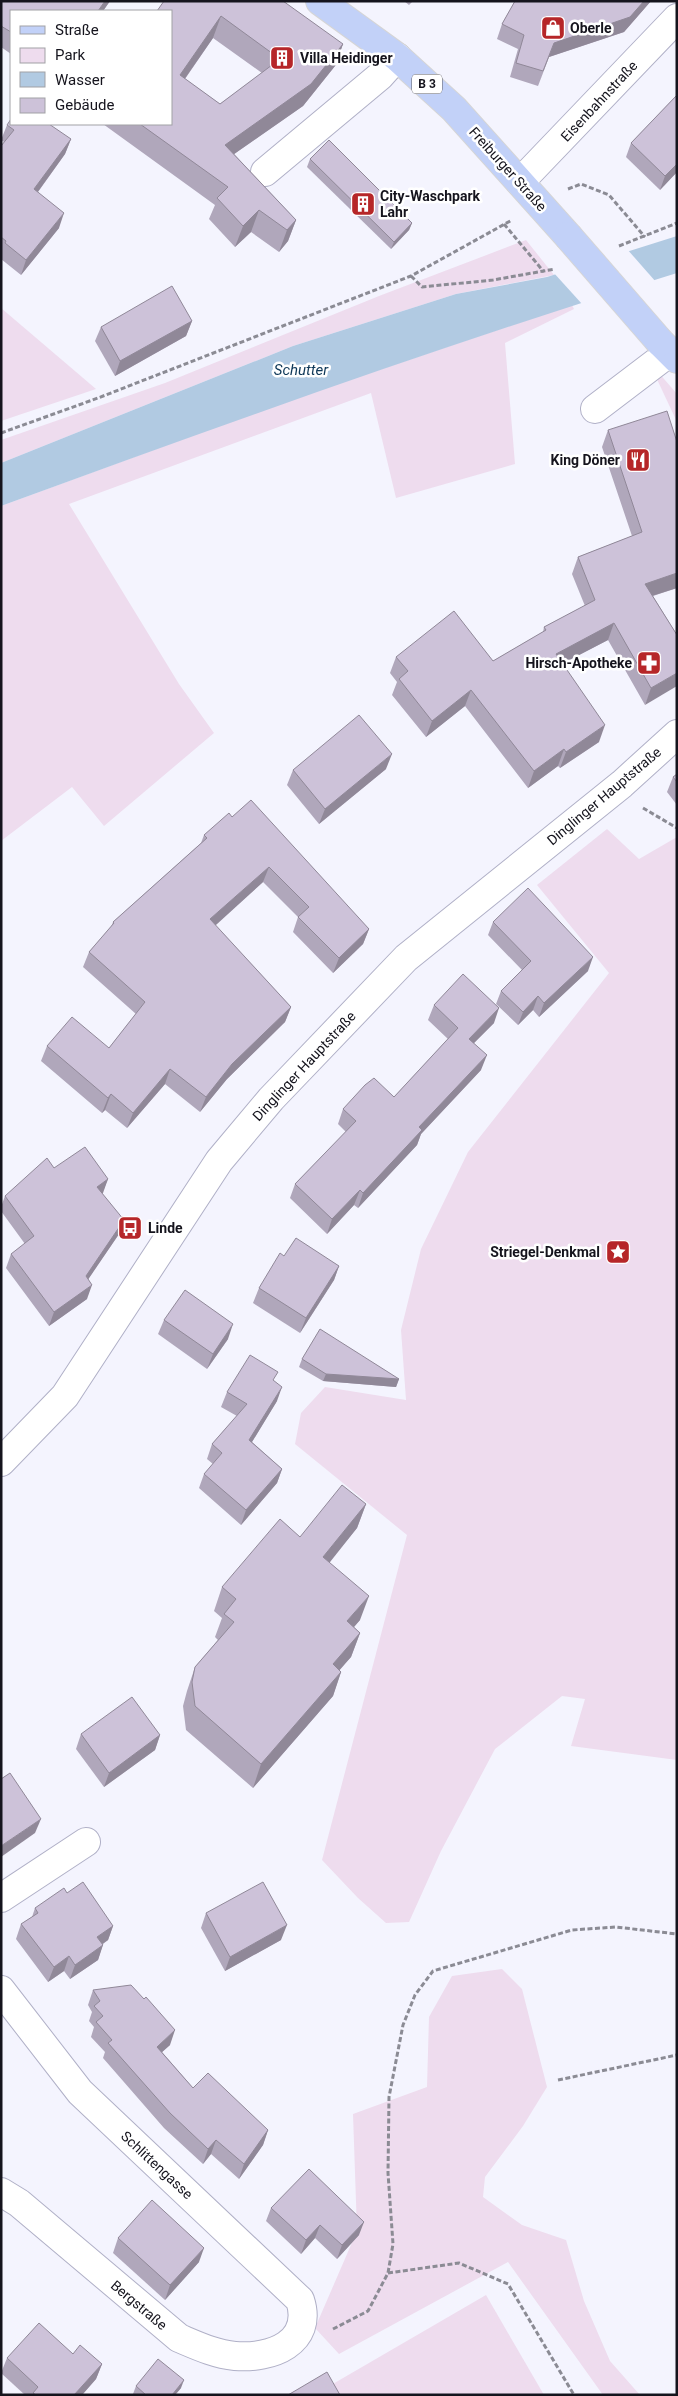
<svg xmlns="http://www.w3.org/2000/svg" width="678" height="2396" viewBox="0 0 678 2396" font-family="Roboto,sans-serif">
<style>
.green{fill:#eedcee}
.water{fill:#b1cae2}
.pier{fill:#f4f4fe}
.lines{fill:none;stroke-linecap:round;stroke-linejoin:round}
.minor-casing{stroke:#b0b0c7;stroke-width:30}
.major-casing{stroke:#d5d5d6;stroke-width:30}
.path{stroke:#8b8b94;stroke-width:3;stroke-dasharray:5 2.5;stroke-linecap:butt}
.minor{stroke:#fff;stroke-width:28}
.major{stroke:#c2d1f8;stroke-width:28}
.major-bridge-casing{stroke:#d5d5d6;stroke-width:30;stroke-linecap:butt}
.major-bridge{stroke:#c2d1f8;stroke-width:28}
.wall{fill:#b0a7bb;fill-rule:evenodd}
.shaded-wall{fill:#908898}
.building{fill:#cdc2d9;stroke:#908898;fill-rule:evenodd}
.labels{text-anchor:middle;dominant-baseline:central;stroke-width:5;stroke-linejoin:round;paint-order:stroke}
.shield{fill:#fff;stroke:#5b5a61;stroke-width:1}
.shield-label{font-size:12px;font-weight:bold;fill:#15141d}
.poi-label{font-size:14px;font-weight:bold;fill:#15141d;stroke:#fff;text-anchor:start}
.street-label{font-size:14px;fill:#15141d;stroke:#fff}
.water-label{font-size:15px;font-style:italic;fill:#0f3858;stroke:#fff}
</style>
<rect width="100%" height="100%" fill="#f4f4fe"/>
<g class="green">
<polygon points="526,240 554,275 456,294 293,346 1,463 1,440 165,383 379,296"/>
<polygon points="572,305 574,309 505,343 515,464 396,498 371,393 69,504 179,684 214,733 104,826 72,787 1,841 1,506 289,400"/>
<polygon points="1,308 96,389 1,421"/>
<polygon points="658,372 677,394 677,422 655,375"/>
<polygon points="607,829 639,859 677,837 677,1760 571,1746 585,1699 562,1696 495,1749 441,1851 409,1922 386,1923 358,1898 322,1860 407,1535 295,1444 301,1413 325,1387 406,1400 401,1330 421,1249 468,1152 609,973 537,885"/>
<polygon points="502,1969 522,1989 547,2087 523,2126 485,2177 483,2197 522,2225 566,2240 584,2301 610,2361 640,2395 603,2395 508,2262 339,2354 315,2328 357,2231 353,2114 427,2087 429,2017 452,1976"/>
<polygon points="486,2295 544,2395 321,2395 319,2392"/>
</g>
<path class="water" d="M677 236V273C449 343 225 424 1 506V463L293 346 456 294 547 277Z"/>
<polygon class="pier" points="627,249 656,282 582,304 553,272"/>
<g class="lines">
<defs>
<g id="minor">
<polyline points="265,172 380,76 397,57"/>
<polyline points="520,182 677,18"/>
<polyline points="595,409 670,352"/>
<polyline points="1,1462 65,1396 219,1161 271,1099 406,958 622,784 677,734"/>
<polyline points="1,1898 86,1842"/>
<path d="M1 1990 80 2092 300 2300C314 2343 271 2359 235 2356 215 2354 198 2346 179 2338L19 2203 1 2192"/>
</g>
<g id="major">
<polyline points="320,1 397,57 454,109 568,236"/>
<polyline points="660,342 677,359"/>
</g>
</defs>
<use href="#minor" class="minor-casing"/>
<use href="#major" class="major-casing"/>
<g class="path">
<polyline points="568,189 581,184 609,195 645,237"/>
<polyline points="504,224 544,272"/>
<polyline points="619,246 677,223"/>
<polyline points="411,276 422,287 493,280 555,269"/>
<polyline points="1,433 98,398 411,276 512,220"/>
<polyline points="643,808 677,828"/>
<polyline points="558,2080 677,2055"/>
<polyline points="388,2273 459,2263 508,2284 574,2395"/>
<polyline points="333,2329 368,2311 388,2273 393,2244 388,2173 389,2097 403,2025 415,1995 433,1971 572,1930 616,1927 677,1934"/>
</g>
<use href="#minor" class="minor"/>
<use href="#major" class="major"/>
<defs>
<polyline id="major-bridge" points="568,236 660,342"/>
</defs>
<use href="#major-bridge" class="major-bridge-casing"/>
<use href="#major-bridge" class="major-bridge"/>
</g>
<g class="wall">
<polygon points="1,1 110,1 103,11 11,11 11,54 1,47"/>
<path d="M164 1 343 44 335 66 303 106 234 154 296 220 288 241 279 252 251 232 235 247 209 219 215 205 103 124H171ZM213 38 262 73 220 104 185 79Z"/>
<polygon points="404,1 413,1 409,5"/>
<polygon points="515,1 651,1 624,32 549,57 538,86 510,77 518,49 497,39 502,24"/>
<polygon points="677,95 677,172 660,190 626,157 631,143"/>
<polygon points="7,125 71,139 65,154 38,192 59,228 21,275 1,259 1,146 4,142 1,140"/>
<polygon points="310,159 412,223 409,230 391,249 307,167"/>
<polygon points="192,321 186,336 115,376 95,341 101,327"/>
<polygon points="608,430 677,442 677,588 653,596 677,635 645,705 608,640 562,664 599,742 560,768 558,766 528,788 465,706 426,737 392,695 397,682 390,673 396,657 493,661 543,632 544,627 585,606 572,574 578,557 632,536 602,447"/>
<polygon points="386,769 319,824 287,785 293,770"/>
<polygon points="677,774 677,805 667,792 673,777"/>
<polygon points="232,817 369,929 363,944 333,973 293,932 298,917 263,882 215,925 291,1007 285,1022 227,1079 200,1112 165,1084 127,1128 105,1110 102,1113 41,1061 47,1046 109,1048 136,1014 83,967 89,952 111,927 113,922 201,843 204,835"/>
<polygon points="493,922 588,971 539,1017 533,1010 518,1025 496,1004 501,991 522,970 488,935"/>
<polygon points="434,1005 494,1023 474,1043 481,1070 421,1134 417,1145 358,1208 354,1205 327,1234 290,1198 295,1184 346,1132 338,1124 343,1109 394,1097 448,1039 428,1020"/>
<polygon points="54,1168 108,1179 102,1193 119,1234 88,1279 87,1299 49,1326 6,1268 11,1254 25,1244 1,1211 1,1207 5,1196"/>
<polygon points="284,1256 339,1266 334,1280 300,1333 253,1303 259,1288"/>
<polygon points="164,1320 228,1339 207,1369 158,1334"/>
<polygon points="302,1359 399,1379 396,1387 323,1381 299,1367"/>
<polygon points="274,1381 277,1401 252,1442 282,1469 277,1483 241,1525 199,1488 204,1474 213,1464 207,1459 212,1444 237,1416 221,1407 227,1392"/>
<polygon points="366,1504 357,1528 329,1562 360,1620 354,1627 360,1633 351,1657 339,1670 341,1672 333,1696 253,1788 186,1730 183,1706 187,1691 195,1667 218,1640 215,1637 222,1618 214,1611 222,1587 300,1537"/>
<polygon points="81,1734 160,1735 155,1750 104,1787 76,1749"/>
<polygon points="67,1893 113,1926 108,1940 103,1944 98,1960 70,1979 64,1971 48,1982 16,1939 21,1924 32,1917 35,1908"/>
<polygon points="206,1913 281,1940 225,1971 201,1928"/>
<polygon points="93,1990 170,2045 162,2052 193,2088 268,2130 263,2145 239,2179 211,2154 203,2164 164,2128 103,2058 105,2052 91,2037 94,2027 89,2021 92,2012 88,2005"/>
<polygon points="271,2208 359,2235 337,2259 315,2238 301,2254 266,2221"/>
<polygon points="118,2238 199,2262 165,2300 113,2253"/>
<polygon points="73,2354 102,2364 96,2379 82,2395 25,2395 1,2373 7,2358"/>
<polygon points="136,2386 181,2388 175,2395 134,2395 133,2394"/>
</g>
<g class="shaded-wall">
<polygon points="105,1 110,1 103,11 98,11"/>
<polygon points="644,1 651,1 624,32 549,57 538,86 554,43"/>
<polygon points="221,16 213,38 172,97 180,75"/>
<polygon points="343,44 335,66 303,106 217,166 225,145"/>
<polygon points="71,139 65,154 29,204 34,189"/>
<polygon points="677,164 677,172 660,190 665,176"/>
<polygon points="259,210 251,232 235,247 243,226"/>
<polygon points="64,213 59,228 21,275 26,260"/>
<polygon points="296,220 288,241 279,252 287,230"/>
<polygon points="412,223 409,230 391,249 394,242"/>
<polygon points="192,321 186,336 115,376 120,361"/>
<polygon points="677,573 677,588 639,600 645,584"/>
<polygon points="614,623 608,640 550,670 556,654"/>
<polygon points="677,673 677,686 645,705 651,688"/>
<polygon points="471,690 465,706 426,737 432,721"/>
<polygon points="605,725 599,742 560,768 566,752"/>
<polygon points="564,749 558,766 528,788 534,771"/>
<polygon points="392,754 386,769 319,824 325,809"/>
<polygon points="269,867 263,882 205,935 210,919"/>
<polygon points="369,929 363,944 333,973 339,958"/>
<polygon points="593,957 588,971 539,1017 544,1003"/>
<polygon points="538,996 533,1010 518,1025 523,1012"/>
<polygon points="291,1007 285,1022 227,1079 200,1112 206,1097 232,1064"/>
<polygon points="499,1008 494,1023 464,1053 469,1039"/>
<polygon points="487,1055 481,1070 421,1134 417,1145 358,1208 363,1193 419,1127"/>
<polygon points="170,1069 165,1084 127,1128 133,1113"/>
<polygon points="111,1094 105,1110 102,1113 108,1098"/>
<polygon points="108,1179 103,1193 92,1201 97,1187"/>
<polygon points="360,1190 354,1205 327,1234 332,1219"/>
<polygon points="124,1220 119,1234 81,1290 86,1276"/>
<polygon points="339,1266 334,1280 300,1333 306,1318"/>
<polygon points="92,1285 87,1299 49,1326 54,1312"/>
<polygon points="233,1324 228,1339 207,1369 213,1354"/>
<polygon points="326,1374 399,1379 396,1387 323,1381"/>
<polygon points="282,1387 277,1401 244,1455 249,1440"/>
<polygon points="282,1469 277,1483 241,1525 246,1510"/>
<polygon points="366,1504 357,1528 315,1581 323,1557"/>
<polygon points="369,1596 360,1620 338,1645 347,1621"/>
<polygon points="360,1633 351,1657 324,1688 333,1664"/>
<polygon points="341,1672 333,1696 253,1788 261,1764"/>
<polygon points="160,1735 155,1750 104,1787 109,1773"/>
<polygon points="41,1819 35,1833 1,1857 1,1846"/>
<polygon points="287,1925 281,1940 225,1971 230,1957"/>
<polygon points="113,1926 108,1940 92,1951 97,1937"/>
<polygon points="103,1945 98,1960 70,1979 75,1965"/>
<polygon points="69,1956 64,1971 48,1982 54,1967"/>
<polygon points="175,2030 170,2045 152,2061 157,2047"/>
<polygon points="268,2130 263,2145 239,2179 244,2164"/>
<polygon points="216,2140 211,2154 203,2164 208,2149"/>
<polygon points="364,2222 359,2235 337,2259 342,2245"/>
<polygon points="320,2225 315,2238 301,2254 306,2240"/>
<polygon points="204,2248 199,2262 165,2300 170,2285"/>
<polygon points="102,2364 96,2379 82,2395 74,2395"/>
<polygon points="184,2380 181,2388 175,2395 172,2395"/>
</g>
<g class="building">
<polygon points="1,1 105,1 98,11 11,11 11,32 1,26"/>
<path d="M164 1H283L343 44 311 84 225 145 296 220 287 230 259 210 243 226 217 198 228 187 140 124H171V11H157ZM221 16 280 59 220 104 180 75Z"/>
<polygon points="515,1 644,1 630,17 554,43 543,71 516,63 524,35 502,24"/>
<polygon points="677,95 677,164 665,176 631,143"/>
<polygon points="11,119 11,124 49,124 71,139 34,189 64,213 26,260 5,243 6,241 1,237 1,146 14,130 7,125"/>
<polygon points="329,140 412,223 394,242 310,159"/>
<polygon points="172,286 192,321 120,361 101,327"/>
<polygon points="667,411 677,442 677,573 645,584 677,635 677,673 651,688 614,623 556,654 605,725 566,752 564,749 534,771 471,690 432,721 399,679 408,671 396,657 454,611 493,661 546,630 544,627 595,600 578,557 642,532 608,430"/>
<polygon points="359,715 392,754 325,809 293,770"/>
<polygon points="677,774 677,782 673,777"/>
<polygon points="251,800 369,929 339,958 298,917 309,907 269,867 210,919 291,1007 232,1064 206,1097 170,1069 133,1113 111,1094 108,1098 47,1046 72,1017 109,1048 145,1002 89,952 114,923 113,922 207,838 204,835 229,813 232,817"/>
<polygon points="528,888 593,957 544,1003 538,996 523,1012 501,991 531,961 493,922"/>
<polygon points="463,974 499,1008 469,1039 487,1055 419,1127 422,1130 363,1193 360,1190 332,1219 295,1184 356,1121 343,1109 365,1085 374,1078 394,1097 458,1028 434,1005"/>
<polygon points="85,1147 108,1179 97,1187 124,1220 86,1276 92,1285 54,1312 11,1254 34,1236 5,1196 47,1158 54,1168"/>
<polygon points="296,1238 339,1266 306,1318 259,1288 280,1253 284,1256"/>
<polygon points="185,1290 233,1324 213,1354 164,1320"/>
<polygon points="320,1329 399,1379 326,1374 302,1359"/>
<polygon points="250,1355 278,1372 273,1380 282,1387 249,1440 282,1469 246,1510 204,1474 222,1453 212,1444 247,1404 227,1392"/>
<polygon points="342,1485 366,1504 323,1557 369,1596 347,1621 360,1633 333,1664 341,1672 261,1764 195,1706 192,1682 195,1667 234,1622 224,1614 236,1599 222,1587 280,1519 300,1537"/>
<polygon points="132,1697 160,1735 109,1773 81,1734"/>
<polygon points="10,1773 41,1819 1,1846 1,1779"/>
<polygon points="83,1882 113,1926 97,1937 103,1945 75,1965 69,1956 54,1967 21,1924 38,1913 35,1908 64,1888 67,1893"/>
<polygon points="263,1882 287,1925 230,1957 206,1913"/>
<polygon points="131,1985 144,1999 146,1997 175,2030 157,2047 193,2088 208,2073 268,2130 244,2164 216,2140 208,2149 170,2113 108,2043 112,2040 96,2022 103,2016 94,2006 100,2001 93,1990"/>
<polygon points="309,2169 364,2222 342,2245 320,2225 306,2240 271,2208"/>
<polygon points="152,2200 204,2248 170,2285 118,2238"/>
<polygon points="39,2323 73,2354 80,2345 102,2364 74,2395 36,2395 33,2393 38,2387 7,2358"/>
<polygon points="158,2359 184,2380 172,2395 146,2395 136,2386"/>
<polygon points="327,2372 340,2395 288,2395"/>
</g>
<defs>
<symbol id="shop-square" viewBox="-11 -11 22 22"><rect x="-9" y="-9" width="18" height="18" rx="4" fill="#b62628" stroke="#fff"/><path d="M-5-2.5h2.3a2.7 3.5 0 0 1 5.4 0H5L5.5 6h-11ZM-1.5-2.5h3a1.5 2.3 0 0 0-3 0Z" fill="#fff"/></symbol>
<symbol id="building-square" viewBox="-11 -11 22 22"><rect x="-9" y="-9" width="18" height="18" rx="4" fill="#b62628" stroke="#fff"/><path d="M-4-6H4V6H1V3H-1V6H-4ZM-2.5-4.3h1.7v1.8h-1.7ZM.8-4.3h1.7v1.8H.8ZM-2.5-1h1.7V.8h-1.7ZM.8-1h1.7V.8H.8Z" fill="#fff"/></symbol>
<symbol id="restaurant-square" viewBox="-11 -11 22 22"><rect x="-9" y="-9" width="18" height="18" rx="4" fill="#b62628" stroke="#fff"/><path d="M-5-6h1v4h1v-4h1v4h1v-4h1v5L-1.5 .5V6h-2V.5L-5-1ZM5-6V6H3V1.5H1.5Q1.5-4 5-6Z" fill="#fff"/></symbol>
<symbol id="pharmacy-square" viewBox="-11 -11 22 22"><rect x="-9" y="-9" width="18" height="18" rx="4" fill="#b62628" stroke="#fff"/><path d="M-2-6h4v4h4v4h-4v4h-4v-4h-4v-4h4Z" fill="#fff"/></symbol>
<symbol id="bus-square" viewBox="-11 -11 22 22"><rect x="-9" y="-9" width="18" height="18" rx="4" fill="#b62628" stroke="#fff"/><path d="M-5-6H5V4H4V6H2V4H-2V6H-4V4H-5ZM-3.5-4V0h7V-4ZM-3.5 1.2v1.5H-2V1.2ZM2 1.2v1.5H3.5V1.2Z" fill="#fff"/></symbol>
<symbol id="sight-square" viewBox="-11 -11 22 22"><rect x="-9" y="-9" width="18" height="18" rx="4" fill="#b62628" stroke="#fff"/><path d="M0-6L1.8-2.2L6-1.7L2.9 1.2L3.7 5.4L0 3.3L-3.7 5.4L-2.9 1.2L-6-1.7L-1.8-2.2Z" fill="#fff"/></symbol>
</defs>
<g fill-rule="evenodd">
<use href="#shop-square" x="539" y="14" width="28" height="28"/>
<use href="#building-square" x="268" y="44" width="28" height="28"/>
<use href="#building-square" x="349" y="190" width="28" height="28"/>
<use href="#restaurant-square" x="624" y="446" width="28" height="28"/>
<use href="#pharmacy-square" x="635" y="649" width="28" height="28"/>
<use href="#bus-square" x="116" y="1214" width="28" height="28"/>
<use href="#sight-square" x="604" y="1238" width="28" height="28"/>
</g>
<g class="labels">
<rect class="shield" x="412" y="74.5" width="30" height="19" rx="4"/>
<g class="shield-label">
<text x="427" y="84">B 3</text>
</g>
<g class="poi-label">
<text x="570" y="28">Oberle</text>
<text x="300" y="58">Villa Heidinger</text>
<text x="380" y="196">City-Waschpark<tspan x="380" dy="16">Lahr</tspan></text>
<text x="620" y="460" text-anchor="end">King Döner</text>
<text x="632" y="663" text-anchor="end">Hirsch-Apotheke</text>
<text x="148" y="1228">Linde</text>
<text x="600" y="1252" text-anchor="end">Striegel-Denkmal</text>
</g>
<g class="street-label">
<text transform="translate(599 101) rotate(-47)">Eisenbahnstraße</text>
<text transform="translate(508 169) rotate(48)">Freiburger Straße</text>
<text transform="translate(604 796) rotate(-40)">Dinglinger Hauptstraße</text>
<text transform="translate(304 1066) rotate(-47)">Dinglinger Hauptstraße</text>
<text transform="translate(157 2165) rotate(43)">Schlittengasse</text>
<text transform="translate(139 2305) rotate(40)">Bergstraße</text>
</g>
<g class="water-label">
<text x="301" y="370">Schutter</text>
</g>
</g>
<rect width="678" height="2396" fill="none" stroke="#15141d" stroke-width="5"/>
<rect x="10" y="10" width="162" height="115" fill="#ffffff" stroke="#a1a1a5"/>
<rect x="20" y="26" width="25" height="8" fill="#c2d1f8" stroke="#a1a1a5"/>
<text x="55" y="35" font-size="15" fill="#15141d">Straße</text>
<rect x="20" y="48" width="25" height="15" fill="#eedcee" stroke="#a1a1a5"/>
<text x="55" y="60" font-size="15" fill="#15141d">Park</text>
<rect x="20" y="72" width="25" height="15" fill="#b1cae2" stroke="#a1a1a5"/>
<text x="55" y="85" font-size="15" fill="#15141d">Wasser</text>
<rect x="20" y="98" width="25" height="15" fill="#cdc2d9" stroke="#a1a1a5"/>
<text x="55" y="110" font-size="15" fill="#15141d">Gebäude</text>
</svg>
